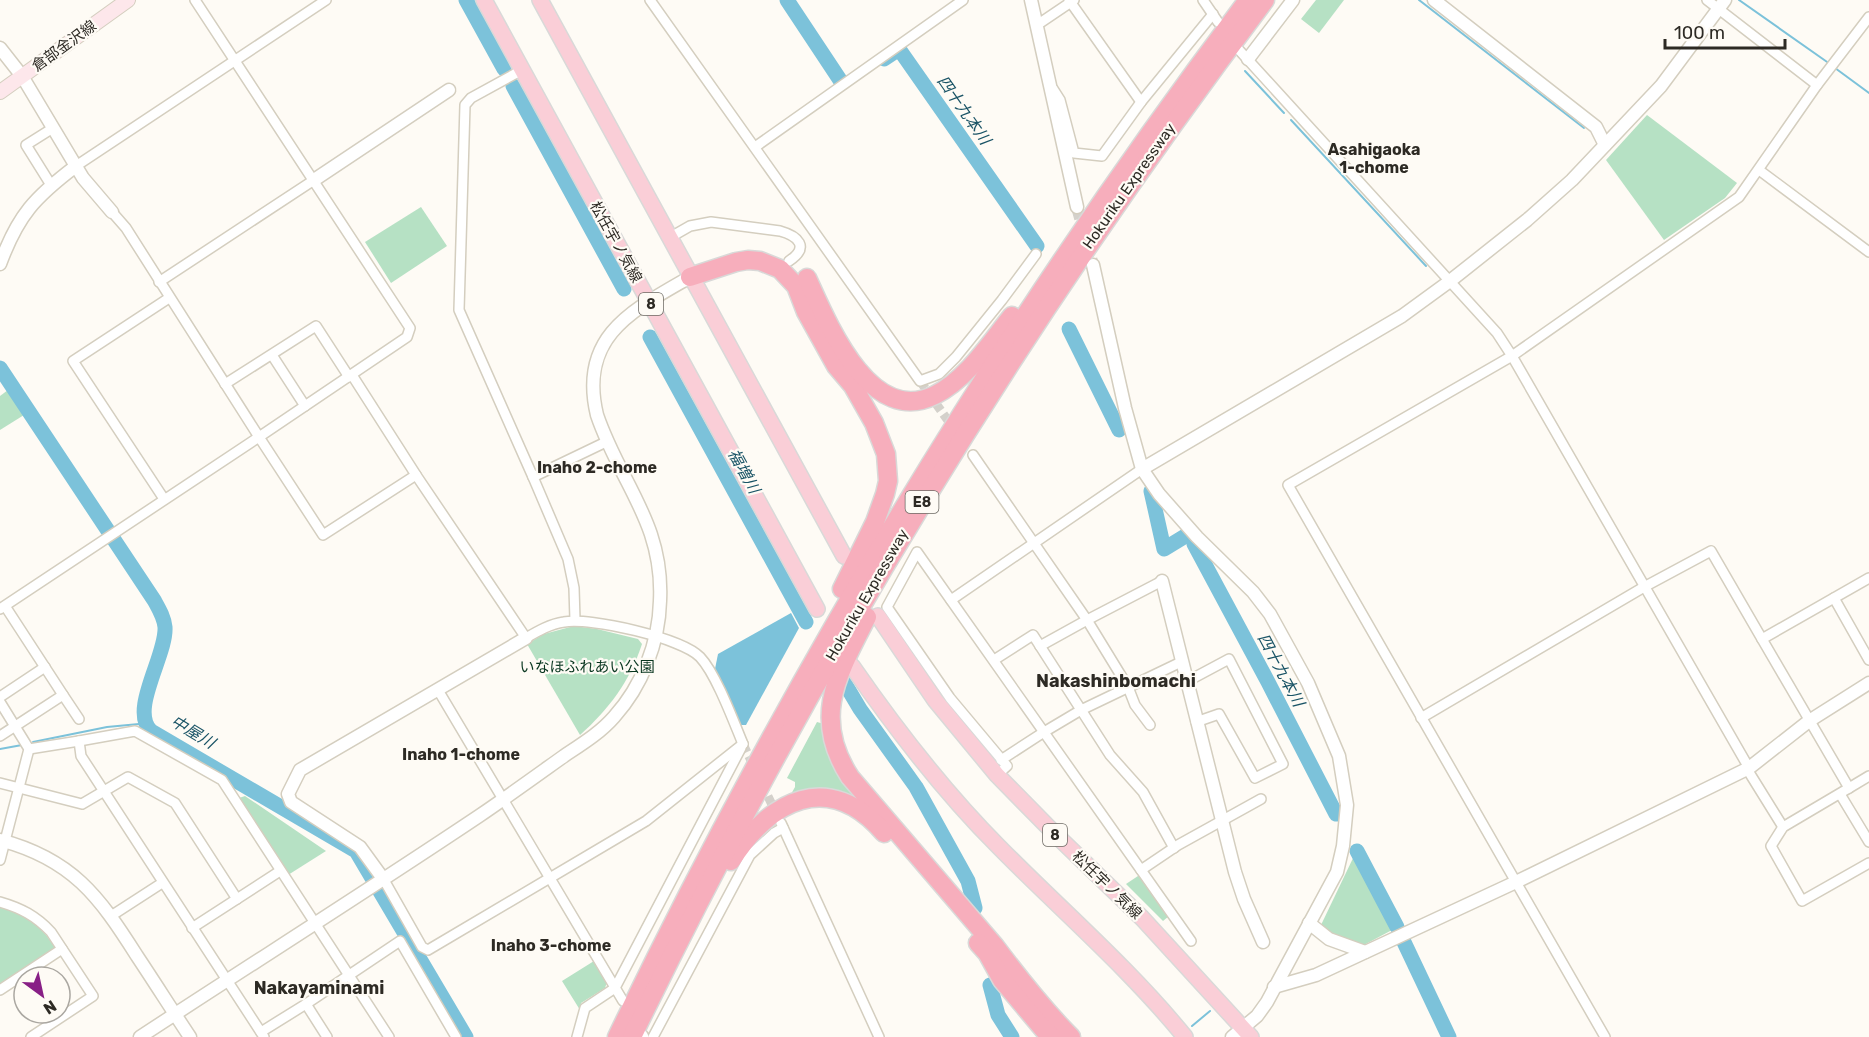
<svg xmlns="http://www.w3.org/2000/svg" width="1869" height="1037" viewBox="0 0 1869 1037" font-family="Rubik,'Noto Sans JP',sans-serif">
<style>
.green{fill:#b6e1c4}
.water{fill:#7cc2da}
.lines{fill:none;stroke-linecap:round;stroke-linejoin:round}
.stream{stroke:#7cc2da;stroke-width:2}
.river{stroke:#7cc2da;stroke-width:15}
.minor-tunnel{stroke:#d4d1cb;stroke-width:9;stroke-dasharray:9 4.5;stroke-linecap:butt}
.tertiary-tunnel{stroke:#d4d1cb;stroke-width:12;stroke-dasharray:12 6;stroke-linecap:butt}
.minor-casing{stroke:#d4cebf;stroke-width:12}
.tertiary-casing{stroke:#d4cebf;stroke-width:15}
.secondary-casing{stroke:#d4cebf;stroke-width:16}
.primary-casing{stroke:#d9d9d8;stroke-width:18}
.motorway-casing{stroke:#d9d9d8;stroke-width:21}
.minor{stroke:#fff;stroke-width:9}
.tertiary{stroke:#fff;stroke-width:12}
.secondary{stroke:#fde7eb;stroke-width:14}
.primary{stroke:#faced7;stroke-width:15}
.motorway{stroke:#f7aebc;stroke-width:18}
.labels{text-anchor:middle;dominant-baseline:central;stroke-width:4.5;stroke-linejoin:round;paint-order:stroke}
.shield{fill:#fefbf5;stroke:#6c6963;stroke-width:1.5}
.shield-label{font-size:14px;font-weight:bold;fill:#2d2a24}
.street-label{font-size:15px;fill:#2d2a24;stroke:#fefbf5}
.park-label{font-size:15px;fill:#07351e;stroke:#fefbf5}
.water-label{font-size:16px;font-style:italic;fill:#1a5466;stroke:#fefbf5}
.neighbourhood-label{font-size:16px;font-weight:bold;fill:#2d2a24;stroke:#fefbf5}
.quarter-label{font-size:18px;font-weight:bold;fill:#2d2a24;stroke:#fefbf5}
</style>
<rect width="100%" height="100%" fill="#fefbf5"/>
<g class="green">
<polygon points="1316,0 1344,0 1319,33 1301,19"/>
<polygon points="1647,115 1737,183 1725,198 1664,240 1606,160"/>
<polygon points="421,207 447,246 391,283 365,242"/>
<polygon points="8,390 24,415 0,430 0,396"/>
<path d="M574 626 597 629 638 639 642 644C630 681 609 709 580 735L527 644 544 634Z"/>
<polygon points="817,722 824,724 869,810 790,796 795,787 795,782 787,778"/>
<polygon points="245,796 326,851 288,875 239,798"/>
<polygon points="1355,854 1392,930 1362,946 1334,935 1321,925"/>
<polygon points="1141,874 1169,916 1163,921 1126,884"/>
<path d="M0 906C26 914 39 924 55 947L53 951 0 986Z"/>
<polygon points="594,961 607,982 605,988 581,1003 580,1010 562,981"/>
</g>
<polygon class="water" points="791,613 799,628 746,725 740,725 715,669 718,654"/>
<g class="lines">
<g class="stream">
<polyline points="1419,0 1584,128"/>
<polyline points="1739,0 1830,64"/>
<polyline points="1835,68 1869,93"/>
<polyline points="1245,71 1284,113"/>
<polyline points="1291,120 1426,266"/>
<polyline points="143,724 145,725"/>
<polyline points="33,742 107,727 139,724"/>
<polyline points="0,749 22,745"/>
<polyline points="1192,1026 1210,1011"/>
</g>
<g class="river">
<polyline points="466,0 504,69"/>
<polyline points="787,0 840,80"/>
<polyline points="884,59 899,49 1037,246"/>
<polyline points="513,86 624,289"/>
<polyline points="1069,329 1119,430"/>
<polyline points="650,337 806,622"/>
<path d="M0 368 154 600C159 609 164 617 165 627 167 655 129 710 151 731L356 851 466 1037"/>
<polyline points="1151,491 1164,549 1187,535"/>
<polyline points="1194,544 1268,682 1336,814"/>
<polyline points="844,682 860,709 916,787 968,881 975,908"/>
<polyline points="1357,851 1397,927"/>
<polyline points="1403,940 1449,1037"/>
<polyline points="990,985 998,1015 1012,1037"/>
</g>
<g class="minor-tunnel">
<polyline points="920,381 954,429"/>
<polyline points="743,744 755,769"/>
<polyline points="762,784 777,815"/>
</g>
<polyline class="tertiary-tunnel" points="1077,207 1093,265"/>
<defs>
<g id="minor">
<polyline points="195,0 410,328 407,337 259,437 323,535 416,475"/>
<polyline points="650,0 920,381 939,374 956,357 1002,300 1036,254"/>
<polyline points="1069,0 1141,102"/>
<polyline points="1203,0 1218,22"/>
<polyline points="1707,0 1817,85"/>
<polyline points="1037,25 1074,0"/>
<polyline points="1239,50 1497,333 1512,356 1749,768"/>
<polyline points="522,70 471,98 465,105 459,310 533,477"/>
<polyline points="1053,89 1060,100 1074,153 1102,156 1141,102 1213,14"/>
<polyline points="755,147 963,0"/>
<polyline points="76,166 326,0"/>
<polyline points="1759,170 1869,252"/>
<polyline points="51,185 26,145 53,128"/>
<path d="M669 238 690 226 711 222 780 231C798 236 810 247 789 261"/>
<polyline points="159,282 314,180"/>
<polyline points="272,355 305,406"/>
<path d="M352 375 416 475 526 638C538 631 550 624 564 622 590 617 682 638 700 657 716 674 733 720 743 744"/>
<polyline points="225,384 316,326 349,377"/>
<polyline points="973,455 1087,620 1128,687 1135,705 1150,725"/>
<polyline points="164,499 73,361 169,298"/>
<polyline points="1869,578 1762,639 1849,788 1869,776"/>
<polyline points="1834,598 1869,660"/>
<polyline points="951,600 1142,469"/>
<polyline points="0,609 259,437 126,228 112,212"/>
<polyline points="575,620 574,588 568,559 533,477 608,441"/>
<polyline points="1040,646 1087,620 1162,581"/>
<polyline points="994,660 1033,635 1110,755 1143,792 1174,848"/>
<polyline points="1186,682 1229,659 1283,764 1255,778 1219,714 1196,722"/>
<polyline points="438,690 623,1001"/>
<polyline points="63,695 79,719"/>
<polyline points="0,697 45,667"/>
<polyline points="0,702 29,749 0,860"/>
<polyline points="1421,718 1644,587 1711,551 1762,639"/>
<polyline points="0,736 63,695 5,606"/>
<polyline points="29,749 79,741"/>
<polyline points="1001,760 1044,732 1081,710 1181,662"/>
<polyline points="1747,769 1783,827"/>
<polyline points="997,775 1007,766 950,698 887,607 917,552 1191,941"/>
<polyline points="0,783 82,804 128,777 175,803 237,899"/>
<polyline points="1849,788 1783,827 1771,846 1802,901 1869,863"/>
<polyline points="1840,794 1869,842"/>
<polyline points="781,823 879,1037"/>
<polyline points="1141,870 1178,845 1261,799"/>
<polyline points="384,880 422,947 428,950 646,821 743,744"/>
<path d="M0 902C21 908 36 916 51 932L93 996 31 1037"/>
<polyline points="111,916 162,883"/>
<polyline points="192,928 280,871"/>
<polyline points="0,990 62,949"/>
<polyline points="306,1004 327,1037"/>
<polyline points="261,1032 306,1004 400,941 456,1037"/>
<polyline points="643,1035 644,1037"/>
<polyline points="264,1037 81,756 79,741 135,731 222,780 389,1037"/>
<polyline points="577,1037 585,1008 615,988 741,748"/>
<polyline points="653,1037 750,855 774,833 783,828"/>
<polyline points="1605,1037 1288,485 1512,356 1739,197 1817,85 1869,17"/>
</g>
<g id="tertiary">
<polyline points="1031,0 1077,207"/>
<polyline points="1434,0 1596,127 1605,145"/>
<polyline points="0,48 22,76 83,178 112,212"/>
<polyline points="1248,59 1293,0"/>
<polyline points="314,180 449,90"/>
<path d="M0 264C18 215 35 197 76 166"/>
<polyline points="1093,265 1125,408 1142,469 1159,494 1197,537 1253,592 1270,614 1308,683 1339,756 1347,805 1343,846 1337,872 1267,1002 1257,1016 1232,1037"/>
<polyline points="1142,469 1402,316 1450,281 1527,220 1572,180 1661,86 1725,0"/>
<polyline points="1162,581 1235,872 1244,899 1263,942"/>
<path d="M0 840C72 859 99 896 137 956 155 983 172 1010 190 1037"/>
<polyline points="384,880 360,847 291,802 288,794 300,770 526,638"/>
<polyline points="1309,923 1329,939 1365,952"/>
<polyline points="1274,987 1316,975 1516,882 1749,768 1809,721 1869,683"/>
<path d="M140 1037C253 963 367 891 479 816 507 797 536 776 564 756 582 744 600 733 614 717 642 686 659 643 660 601 664 523 620 483 597 415 578 336 633 310 690 277"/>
</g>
<polyline id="secondary" points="0,92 128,0"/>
<g id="primary">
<polyline points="484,0 817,609"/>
<polyline points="540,0 844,556"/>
<polyline points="878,616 935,700 997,775 1057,836 1142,918 1251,1037"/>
<path d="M852 666C897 731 944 792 999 847 1061 910 1129 968 1185 1037"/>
</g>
<g id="motorway">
<polyline points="690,277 736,262 748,260 760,261 780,269 796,286 806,312 836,366 853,386 874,423 886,454 888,481 885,494 875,522 842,589"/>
<path d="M807 278C827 322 870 428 935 395 967 379 990 343 1012 316"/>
<path d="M867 617C838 674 811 717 850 777L994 945C1018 977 1043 1009 1071 1037"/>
<path d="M731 861C769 800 829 769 884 833"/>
<polyline points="978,943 987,953 1002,980 1044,1030 1052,1037"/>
<path d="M617 1037C793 672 1003 324 1248 0"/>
<path d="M632 1037C809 671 1020 324 1265 0"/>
</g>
</defs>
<use href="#minor" class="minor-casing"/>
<use href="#tertiary" class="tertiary-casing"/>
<use href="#secondary" class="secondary-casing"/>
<use href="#primary" class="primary-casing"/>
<use href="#motorway" class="motorway-casing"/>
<use href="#minor" class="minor"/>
<use href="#tertiary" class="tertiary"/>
<use href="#secondary" class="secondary"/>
<use href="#primary" class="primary"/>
<use href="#motorway" class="motorway"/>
</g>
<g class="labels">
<g class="shield">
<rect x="639" y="293" width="24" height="22" rx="4.5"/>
<rect x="905.5" y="491" width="33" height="22" rx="4.5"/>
<rect x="1043" y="824" width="24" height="22" rx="4.5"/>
</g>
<g class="shield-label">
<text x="651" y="304">8</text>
<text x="922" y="502">E8</text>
<text x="1055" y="835">8</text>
</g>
<g class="street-label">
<text transform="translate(64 46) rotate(-36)">倉部金沢線</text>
<text transform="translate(1129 186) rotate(-55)">Hokuriku Expressway</text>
<text transform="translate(616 242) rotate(61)">松任宇ノ気線</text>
<text transform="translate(867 595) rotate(-60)">Hokuriku Expressway</text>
<text transform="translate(1107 885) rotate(44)">松任宇ノ気線</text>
</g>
<g class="park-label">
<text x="587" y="667">いなほふれあい公園</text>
</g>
<g class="water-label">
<text transform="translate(964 110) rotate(55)">四十九本川</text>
<text transform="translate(744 471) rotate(61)">福増川</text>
<text transform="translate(1281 670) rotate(62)">四十九本川</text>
<text transform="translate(193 732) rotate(31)">中屋川</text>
</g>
<g class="neighbourhood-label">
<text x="1374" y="149">Asahigaoka<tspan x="1374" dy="18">1-chome</tspan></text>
<text x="597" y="467">Inaho 2-chome</text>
<text x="461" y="754">Inaho 1-chome</text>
<text x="551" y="945">Inaho 3-chome</text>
</g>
<g class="quarter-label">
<text x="1116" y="681">Nakashinbomachi</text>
<text x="319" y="988">Nakayaminami</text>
</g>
</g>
<g transform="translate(42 995) rotate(147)"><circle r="28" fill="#fefbf5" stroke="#aaa7a1" stroke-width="1.5"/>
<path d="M0-4.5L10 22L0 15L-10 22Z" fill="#881f86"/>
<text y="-9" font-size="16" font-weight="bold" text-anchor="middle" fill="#2d2a24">N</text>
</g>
<path d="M1665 39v9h120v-9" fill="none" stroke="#2d2a24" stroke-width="3"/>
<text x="1674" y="39" font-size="18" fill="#2d2a24" stroke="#fefbf5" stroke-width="4.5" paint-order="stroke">100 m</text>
</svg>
